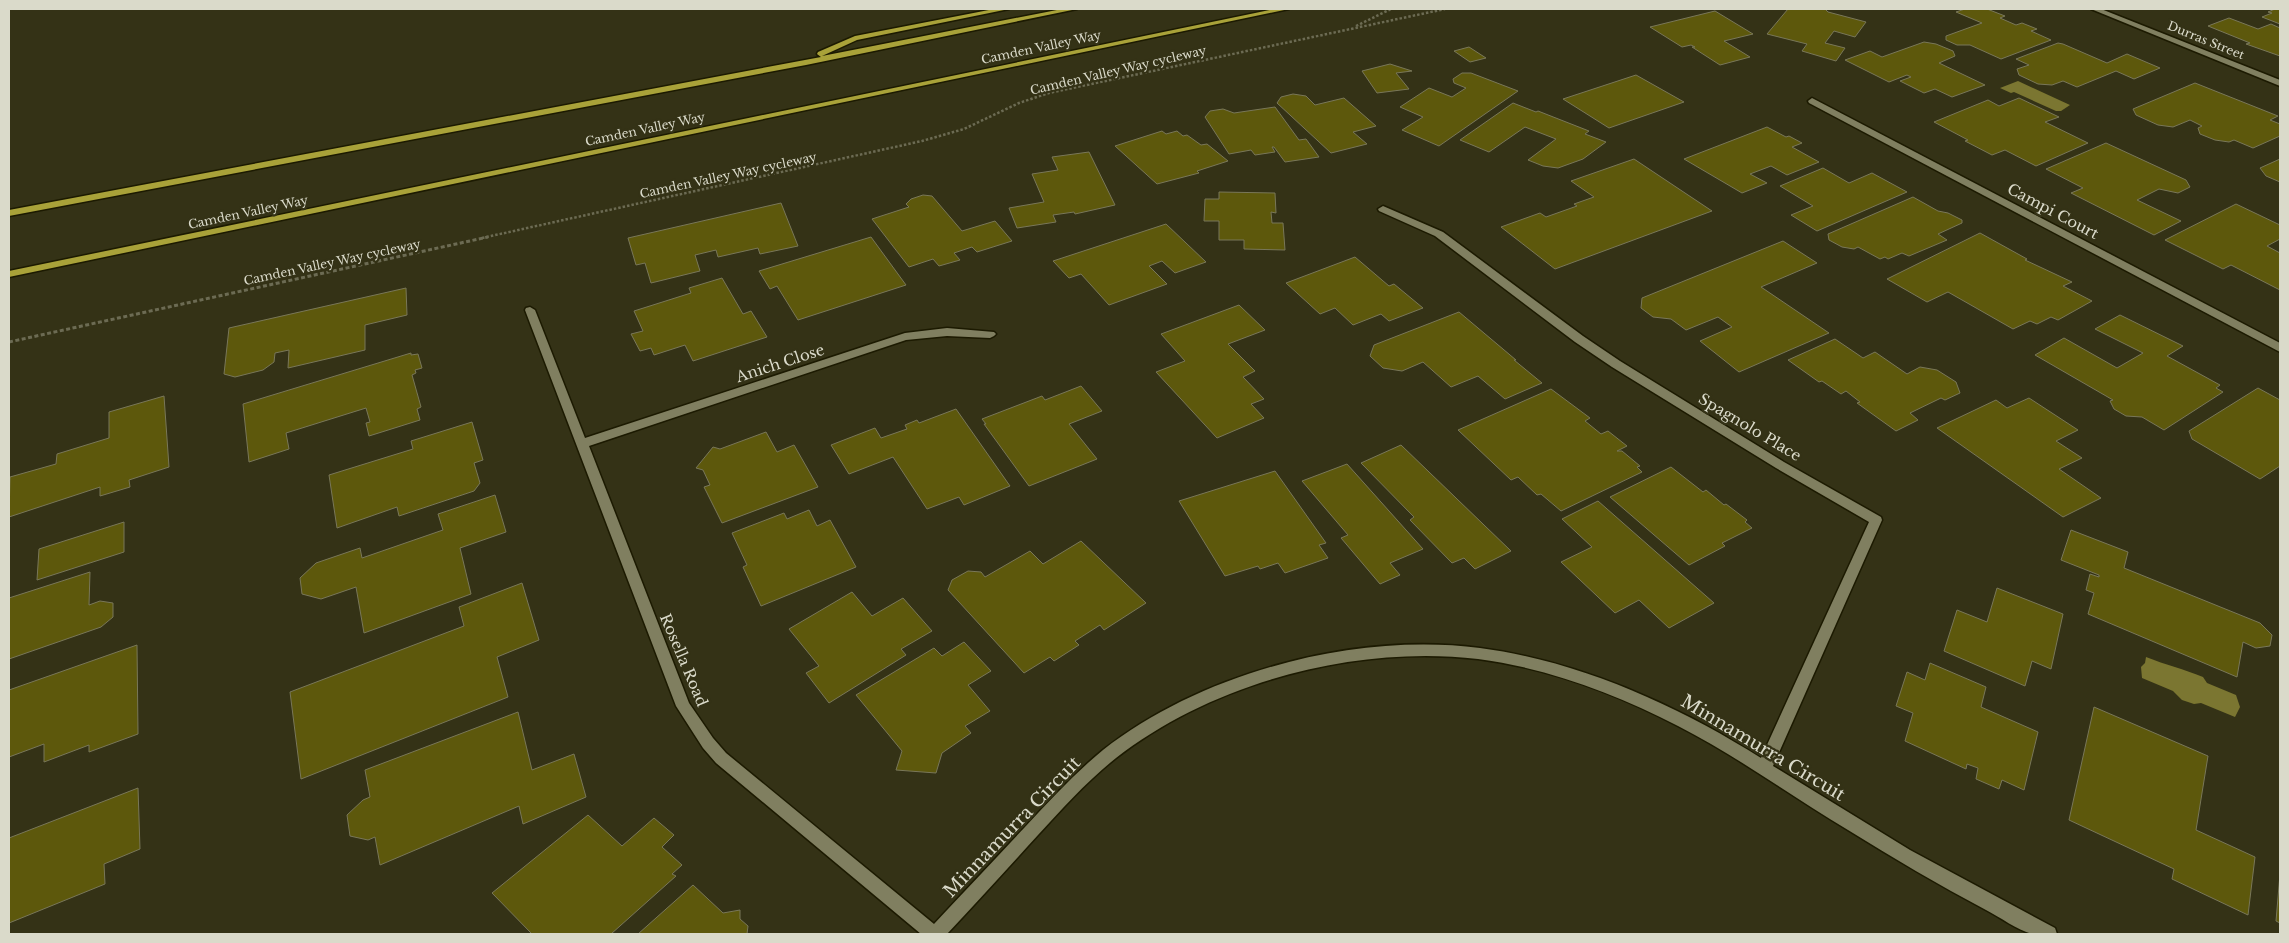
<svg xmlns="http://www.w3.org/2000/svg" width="2289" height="943" viewBox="0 0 2289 943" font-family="'Libre Baskerville',serif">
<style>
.water{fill:#7b7631}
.building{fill:#5d580c;stroke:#797759}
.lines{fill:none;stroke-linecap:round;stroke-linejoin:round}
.minor-casing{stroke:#1c1a01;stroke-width:3}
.major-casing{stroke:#1c1a01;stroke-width:3}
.path-far1{stroke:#6c6b53;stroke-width:2.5;stroke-dasharray:2.5 2;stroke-linecap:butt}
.path{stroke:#6c6b53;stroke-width:3;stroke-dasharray:4 2.5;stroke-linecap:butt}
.minor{fill:#807f60;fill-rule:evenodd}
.major{fill:#a9a239;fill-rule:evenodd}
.labels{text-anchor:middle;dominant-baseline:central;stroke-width:4.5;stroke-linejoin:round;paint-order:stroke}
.far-street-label{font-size:12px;fill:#dadaca;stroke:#343216}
.street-label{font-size:15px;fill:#dadaca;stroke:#343216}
.near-street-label{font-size:18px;fill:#dadaca;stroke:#343216}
</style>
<rect width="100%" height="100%" fill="#343216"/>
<g class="water">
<polygon points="2018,81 2070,105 2061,111 2056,111 2014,92 2011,93 2000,88"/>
<path d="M2146 657C2166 665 2184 669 2203 677L2207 683 2236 695 2240 707 2235 717 2201 703 2194 704 2182 700 2173 691 2142 678 2141 667 2145 663Z"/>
</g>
<g class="building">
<polygon points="1788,9 1825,9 1828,12 1866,22 1855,37 1834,31 1825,43 1845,48 1836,61 1802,51 1807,44 1767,34"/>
<polygon points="1965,9 1987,9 2005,16 2000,18 2016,25 2022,23 2037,29 2031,31 2051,40 2001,59 1970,45 1957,45 1946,40 1946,36 1982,23 1956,12"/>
<polygon points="2275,9 2280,9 2280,24 2262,17 2272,13 2268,12"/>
<polygon points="1715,11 1753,34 1724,41 1750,57 1720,65 1692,47 1695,47 1691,45 1682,47 1650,27"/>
<polygon points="2229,18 2258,29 2271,24 2280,28 2280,56 2246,44 2250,43 2208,26"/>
<polygon points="1924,42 1936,44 1953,51 1955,56 1939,63 1985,85 1952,97 1935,89 1924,93 1900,81 1911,77 1907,75 1889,82 1845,60 1870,51 1882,57"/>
<polygon points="2058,43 2063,44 2107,63 2127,54 2160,68 2134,79 2116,71 2077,87 2063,81 2052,85 2038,84 2019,75 2017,69 2029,65 2016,59"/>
<polygon points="1469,47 1486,58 1470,62 1454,51"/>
<polygon points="1390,64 1412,71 1396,73 1409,89 1377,93 1362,71"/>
<polygon points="1462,73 1471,73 1518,91 1439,146 1402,130 1423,117 1400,107 1429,88 1452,97 1466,88 1454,83 1453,79"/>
<polygon points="1636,75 1684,102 1609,128 1563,99"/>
<polygon points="2195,83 2278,116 2270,120 2280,124 2280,136 2253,148 2234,140 2229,142 2215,140 2200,134 2198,128 2202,126 2190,120 2173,127 2158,125 2136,115 2133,109"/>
<polygon points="1293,94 1306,96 1315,105 1344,98 1376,126 1353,132 1367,144 1331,153 1277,103 1281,97"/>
<polygon points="2019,98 2059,117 2045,122 2088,143 2036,166 2005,150 1992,155 1965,141 1968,140 1934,122 1988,100 1999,106"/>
<polygon points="1513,103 1536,112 1538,111 1589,131 1585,134 1606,142 1583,159 1558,168 1543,166 1528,160 1556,139 1525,127 1489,152 1460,140"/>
<polygon points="1275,107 1299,140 1306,139 1319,157 1285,162 1274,147 1272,147 1275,152 1255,155 1251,150 1229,154 1205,117 1210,111 1223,109 1234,113"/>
<polygon points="1767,127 1786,137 1789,136 1802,143 1792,147 1819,162 1787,175 1771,166 1750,174 1767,183 1742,193 1684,159"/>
<polygon points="1162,131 1166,134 1177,131 1183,136 1187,135 1201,145 1207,144 1228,161 1197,171 1199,173 1157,184 1115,146"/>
<polygon points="2106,143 2186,180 2190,187 2178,193 2159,189 2137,200 2181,221 2154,235 2071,193 2083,188 2046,169"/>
<polygon points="1089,152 1115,205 1075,214 1074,212 1053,215 1056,222 1017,228 1009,208 1044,202 1032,174 1058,170 1052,157"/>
<polygon points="1634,159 1712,211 1555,269 1501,227 1540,213 1546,217 1577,206 1574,204 1594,197 1571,181"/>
<polygon points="2280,159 2280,182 2266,176 2260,168"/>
<polygon points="1823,168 1849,183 1872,173 1907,192 1817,231 1791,215 1813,206 1780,186"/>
<polygon points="1219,192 1275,193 1276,213 1271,212 1272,223 1283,223 1285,250 1244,249 1244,240 1219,240 1219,221 1204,221 1205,199 1219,199"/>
<polygon points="923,195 932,196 962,231 995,221 1012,241 977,252 972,247 954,253 960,260 939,266 933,259 909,267 872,219 909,207 906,204 911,199"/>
<polygon points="1913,197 1938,211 1948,213 1962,220 1962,223 1938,234 1947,240 1909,256 1902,253 1888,259 1885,257 1880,259 1858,247 1854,249 1842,247 1829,240 1828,234"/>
<polygon points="781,203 798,246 760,254 758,248 718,257 716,250 695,255 700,271 651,283 645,263 636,265 628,238"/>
<polygon points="2236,204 2280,225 2280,239 2267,246 2280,253 2280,290 2231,265 2223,269 2165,240"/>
<polygon points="1166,224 1206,262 1175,273 1162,261 1149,266 1167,284 1109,305 1081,274 1069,278 1053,261"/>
<polygon points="1980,233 2027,259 2025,260 2072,282 2063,286 2092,301 2058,320 2051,317 2037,324 2030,321 2013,329 1948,292 1927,302 1887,279"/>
<polygon points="871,237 906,285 798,320 777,286 770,289 759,271"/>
<polygon points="1783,241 1817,263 1761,287 1829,333 1739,372 1700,341 1732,327 1718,317 1686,330 1671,319 1653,317 1641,308 1642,298"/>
<polygon points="1355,257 1389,286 1394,284 1423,308 1389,321 1381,314 1353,325 1335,308 1320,314 1286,283"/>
<polygon points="722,278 743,314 751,311 767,337 693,361 685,345 654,355 651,348 640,351 631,334 643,331 634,311 691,293 689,288"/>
<polygon points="406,288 407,315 365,325 365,350 288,368 289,350 275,353 274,362 263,370 235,377 224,374 229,328"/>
<polygon points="1239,305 1265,330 1228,344 1255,371 1243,377 1264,399 1251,404 1264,418 1217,438 1156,372 1185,361 1161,334"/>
<polygon points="1459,312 1516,360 1514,360 1542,383 1505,399 1478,376 1451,387 1423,362 1402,371 1383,368 1370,356 1374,345"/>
<polygon points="2120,315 2183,346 2167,356 2220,385 2216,388 2223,392 2164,430 2142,417 2126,416 2114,409 2110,401 2113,400 2035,355 2064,338 2117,368 2143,353 2095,329"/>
<polygon points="1835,339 1863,358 1875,352 1907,374 1920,367 1937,370 1956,382 1960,393 1945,400 1941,398 1910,413 1918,420 1896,431 1857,403 1860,402 1846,391 1841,394 1822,381 1819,382 1788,360"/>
<polygon points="411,353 411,355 418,354 422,368 415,370 416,373 412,375 421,407 417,409 420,420 369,436 366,423 370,422 366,408 286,433 289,449 249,462 243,404"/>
<polygon points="1081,386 1102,411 1069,424 1097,459 1029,486 984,424 986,424 982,419 1042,396 1045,400"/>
<polygon points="2258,388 2280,400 2280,466 2260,479 2192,439 2189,431"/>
<polygon points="1551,389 1590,418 1585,421 1601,434 1608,431 1627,446 1617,451 1622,451 1640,466 1637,467 1642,472 1561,511 1541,494 1537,495 1518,477 1511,480 1458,430"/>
<polygon points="164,396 169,467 129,480 130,487 100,496 100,487 9,517 10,477 56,464 57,454 109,438 109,412"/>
<polygon points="2029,398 2078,430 2056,441 2082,458 2059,469 2101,498 2063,517 1937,428 1996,400 2007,408"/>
<polygon points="956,409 1010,486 964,505 959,497 927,509 893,457 849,474 831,445 875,428 881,438 907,429 905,425 917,420 919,423"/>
<polygon points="472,422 483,460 474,463 480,483 474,491 399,516 397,507 337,528 329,475 413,449 411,441"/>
<polygon points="766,432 777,452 794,445 818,487 722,523 704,487 710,485 703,470 696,468 713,447 720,449"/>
<polygon points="1401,445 1511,551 1475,569 1464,558 1452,563 1410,520 1414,517 1361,463"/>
<polygon points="1347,464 1423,549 1390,563 1400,575 1380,584 1341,538 1348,535 1302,481"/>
<polygon points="1671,467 1703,492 1706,490 1724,505 1726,504 1747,520 1745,522 1752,528 1722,543 1725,546 1689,565 1610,497"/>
<polygon points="1275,471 1326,543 1319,545 1328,558 1285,573 1278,563 1260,569 1258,566 1225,576 1179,501"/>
<polygon points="495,495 506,532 460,548 471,594 364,633 356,587 321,599 302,594 300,578 316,563 360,548 362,558 443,530 438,514"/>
<polygon points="1598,501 1714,603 1669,628 1639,600 1615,613 1561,562 1592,547 1562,519"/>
<polygon points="809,510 817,526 830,520 856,567 761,606 743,567 747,565 732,533 784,513 787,519"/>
<polygon points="124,522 124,552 37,580 39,549"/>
<polygon points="2071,530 2128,552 2124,568 2260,623 2272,635 2270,646 2256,648 2243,642 2237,677 2088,614 2094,593 2086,590 2090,574 2099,577 2099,575 2061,560"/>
<polygon points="1081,541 1146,603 1104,630 1100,625 1075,641 1079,645 1054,661 1050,657 1024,673 948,590 952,580 968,571 981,572 985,577 1030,551 1043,564"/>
<polygon points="90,572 89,605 100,601 113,603 113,617 101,627 9,659 9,598"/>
<polygon points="522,583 539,640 497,657 508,697 301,779 290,692 464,626 459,607"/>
<polygon points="1997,588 2063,614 2051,669 2032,661 2025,686 1944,651 1957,610 1987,622"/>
<polygon points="852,592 872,616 903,598 932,631 901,649 906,655 829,703 806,673 819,666 789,629"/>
<polygon points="964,642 991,671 968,685 990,711 965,726 971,733 942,753 936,773 896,770 902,751 856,695 934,648 942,656"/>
<polygon points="137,645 138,734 89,752 89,745 44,762 44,744 9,757 9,690"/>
<polygon points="1930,663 1986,687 1981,707 2038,732 2024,790 2002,780 1999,789 1976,779 1978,768 1967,764 1966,769 1905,741 1913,713 1896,706 1907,672 1925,680"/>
<polygon points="2094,707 2208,756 2196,830 2255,857 2248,915 2172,879 2174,869 2069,820"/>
<polygon points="518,712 532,770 574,754 586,797 523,824 519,806 380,865 375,837 368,840 350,836 347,815 363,800 370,797 365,770"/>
<polygon points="138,788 140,849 104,864 105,884 9,923 9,838"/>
<polygon points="588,815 622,846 654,818 674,835 662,847 682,865 672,874 676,876 611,934 532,934 492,893"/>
<polygon points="2280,874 2280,923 2276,921"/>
<polygon points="693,885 723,913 740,910 740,919 748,926 747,934 638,934"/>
</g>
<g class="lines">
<defs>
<g id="minor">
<polygon points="2091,9 2101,9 2280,80 2280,86"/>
<polygon points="1812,98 2280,343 2280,352 1809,103 1808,101"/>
<path d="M1383 206 1443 232 1583 336 1620 361 1784 462 1881 517 1882 520 1773 766 1910 850 2055 928 2057 934C2050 934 2039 936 2032 934 2017 930 2000 917 1986 910 1939 885 1893 858 1848 830 1791 796 1737 756 1678 726 1617 694 1547 668 1478 659 1355 645 1214 682 1116 758 1087 781 1063 808 1038 835 1008 868 978 901 947 934H921L716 763 703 748 676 706 525 310 526 308 530 307 535 310 585 438 905 333 947 328 994 332 996 334 994 336 990 338 947 336 906 340 589 446 689 703 713 738 726 753 934 924C965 891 995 859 1025 827 1050 800 1075 773 1103 750 1203 672 1355 632 1480 648 1579 661 1677 705 1761 758L1869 522 1776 468 1612 367 1575 342 1435 236 1379 211 1378 209Z"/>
</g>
<g id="major">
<polygon points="994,9 1009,9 857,40 822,56 1062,9 1077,9 806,65 9,216 9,210 821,57 817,54 818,52 855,36"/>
<polygon points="1275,9 1289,9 9,277 9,271"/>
</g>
</defs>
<use href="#minor" class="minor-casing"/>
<use href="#major" class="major-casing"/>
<g class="path-far1">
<polyline points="1356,26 1391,9"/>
<polyline points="482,238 922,141 964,129 1019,103 1049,93 1445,9"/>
</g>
<polyline class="path" points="9,342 488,237"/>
<use href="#minor" class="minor"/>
<use href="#major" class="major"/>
</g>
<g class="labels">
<g class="far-street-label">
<text transform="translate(2206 40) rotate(22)">Durras Street</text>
<text transform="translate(1041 47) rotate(-12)">Camden Valley Way</text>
<text transform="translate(1118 70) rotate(-13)">Camden Valley Way cycleway</text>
<text transform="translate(645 129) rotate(-12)">Camden Valley Way</text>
<text transform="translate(728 175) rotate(-12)">Camden Valley Way cycleway</text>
<text transform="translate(248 212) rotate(-12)">Camden Valley Way</text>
<text transform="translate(332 262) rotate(-12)">Camden Valley Way cycleway</text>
</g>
<g class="street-label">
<text transform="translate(2053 211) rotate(28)">Campi Court</text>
<text transform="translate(780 363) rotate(-18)">Anich Close</text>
<text transform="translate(1750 427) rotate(31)">Spagnolo Place</text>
<text transform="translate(684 660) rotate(67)">Rosella Road</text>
</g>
<g class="near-street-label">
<text transform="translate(1763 748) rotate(31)">Minnamurra Circuit</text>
<text transform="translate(1012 827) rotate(-46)">Minnamurra Circuit</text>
</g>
</g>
<rect width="2289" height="943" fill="none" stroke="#dadaca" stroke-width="20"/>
</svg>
